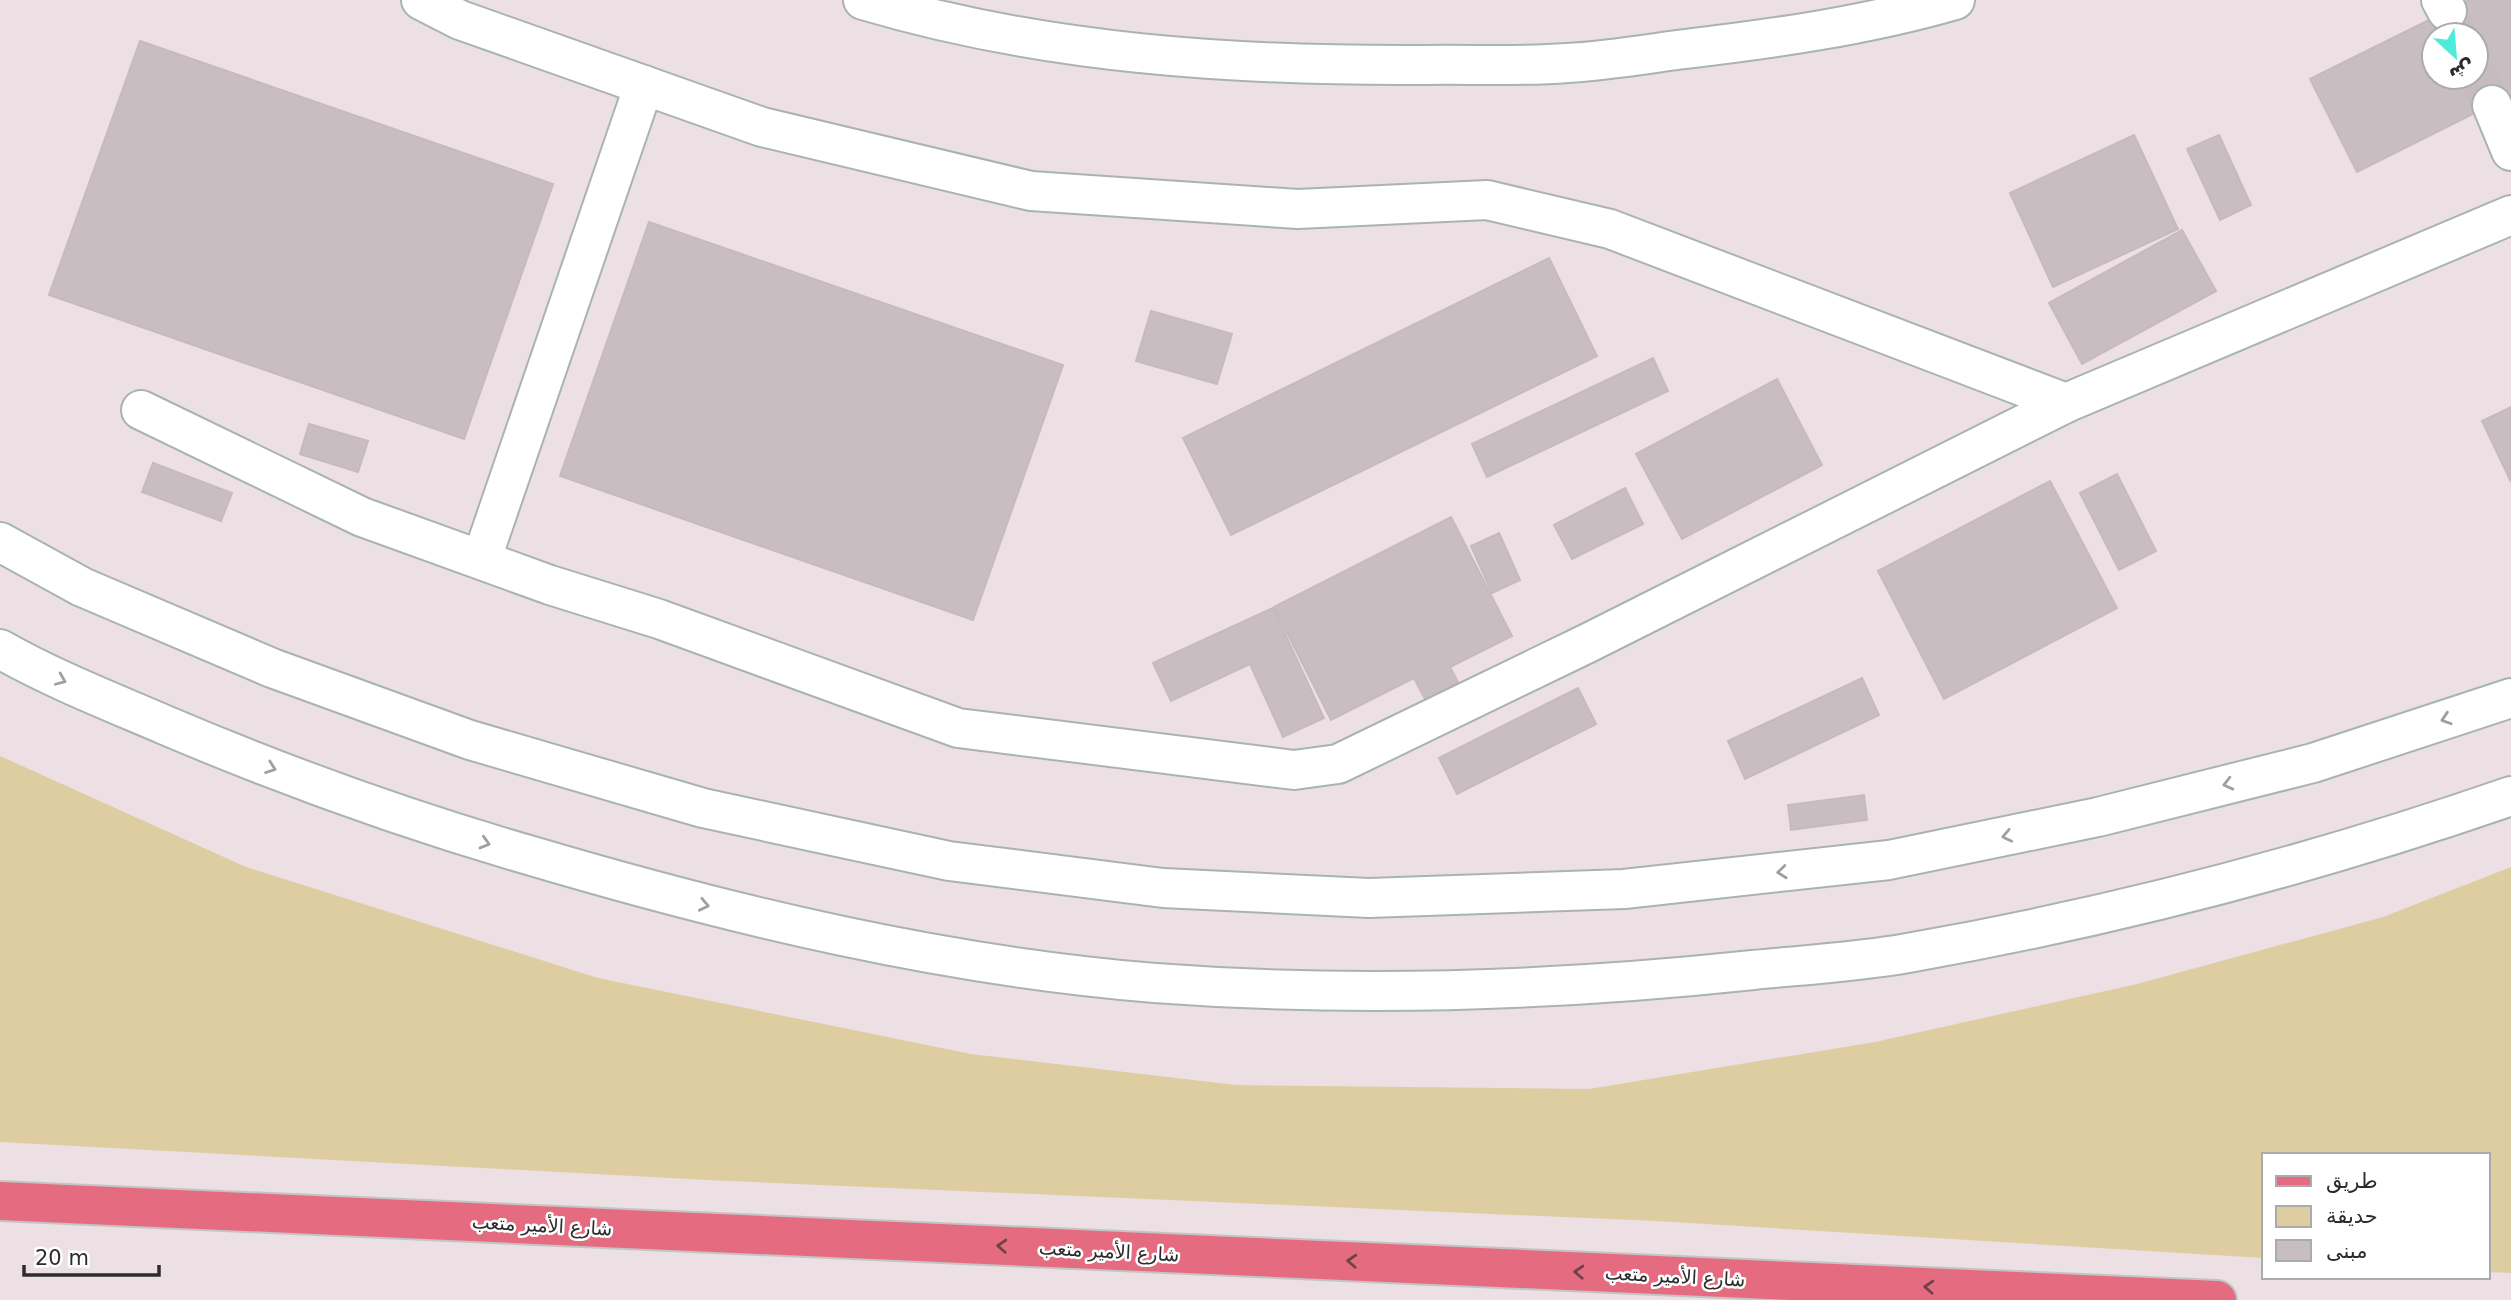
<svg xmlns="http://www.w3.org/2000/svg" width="2511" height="1300" viewBox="0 0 2511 1300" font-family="'DejaVu Sans',Vazirmatn,sans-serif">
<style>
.green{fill:#decda1}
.building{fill:#c8bec2;stroke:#c8b9bd;stroke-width:2;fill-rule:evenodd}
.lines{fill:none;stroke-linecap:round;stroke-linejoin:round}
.minor-tunnel{stroke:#c6bcbf;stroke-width:38;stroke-dasharray:38 19;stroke-linecap:butt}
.minor-casing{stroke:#a9b3b2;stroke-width:42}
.major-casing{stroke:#c4c4c4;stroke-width:42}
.minor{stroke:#fff;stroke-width:38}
.major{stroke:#e56c80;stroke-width:38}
.oneway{stroke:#a0a0a0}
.oneway2{stroke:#6d4249}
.labels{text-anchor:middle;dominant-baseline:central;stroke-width:5;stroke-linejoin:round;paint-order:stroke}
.street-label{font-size:19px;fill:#2c2c2c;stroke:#fff}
</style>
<rect width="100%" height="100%" fill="#ece0e4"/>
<polygon class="green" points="0,756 246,867 598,978 971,1054 1236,1085 1589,1089 1875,1042 2137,984 2383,917 2511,867 2511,1273 2488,1272 2488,1155 2264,1155 2264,1258 1656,1221 707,1180 0,1142"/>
<g class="building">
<path d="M2469 0H2511V95L2357 172 2310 79ZM2434 35H2476V77H2434Z"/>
<polygon points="140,41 553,184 464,439 49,295"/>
<polygon points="2134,135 2178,229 2053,287 2010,193"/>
<polygon points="2219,135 2251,205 2220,220 2187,149"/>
<polygon points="649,222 1063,365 973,620 560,476"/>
<polygon points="2182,230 2216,291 2082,364 2049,303"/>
<polygon points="1549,258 1597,356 1231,535 1183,438"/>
<polygon points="1151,311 1232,334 1217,384 1136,361"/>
<polygon points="1653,358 1668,391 1487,477 1472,444"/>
<polygon points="1777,379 1822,465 1682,539 1636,454"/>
<polygon points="2511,407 2511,482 2482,421"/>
<polygon points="309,424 368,441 358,472 300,454"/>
<polygon points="153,463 232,493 221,521 142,492"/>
<polygon points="2117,474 2156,551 2119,570 2080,493"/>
<polygon points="2050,481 2117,608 1944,699 1878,571"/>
<polygon points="1625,488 1643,524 1572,559 1554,525"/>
<polygon points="1451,517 1512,636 1450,667 1458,682 1425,699 1414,678 1331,720 1274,607"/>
<polygon points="1499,533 1520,580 1492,593 1471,546"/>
<polygon points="1273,608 1324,718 1283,737 1250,664 1171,701 1153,663"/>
<polygon points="1862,678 1879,715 1745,779 1728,741"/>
<polygon points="1578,688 1596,724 1457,794 1439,758"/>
<polygon points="1864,795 1867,820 1791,830 1788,805"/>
</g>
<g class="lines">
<g class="minor-tunnel">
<polyline points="2447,11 2458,35"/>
<polyline points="2476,72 2492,105"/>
</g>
<defs>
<g id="minor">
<polyline points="421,0 460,20 762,127 1031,191 1298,209 1487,200 1610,229 2066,403"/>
<path d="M863 0C1044 54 1235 66 1423 65 1471 64 1519 67 1567 63 1604 61 1641 55 1677 50 1771 39 1865 26 1955 0"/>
<polyline points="2441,0 2447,11"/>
<polyline points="2492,105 2511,151"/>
<polyline points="141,410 362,517 550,585 659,619 958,728 1294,770 1338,764 1588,643 2066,403 2511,215"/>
<polyline points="0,542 82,587 272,668 470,740 703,808 949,861 1163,888 1369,898 1624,889 1889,860 2098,817 2313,763 2511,698"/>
<polyline points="482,558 644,85"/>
<path d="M0 649C53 679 109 701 165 725 285 776 407 820 532 856 735 916 944 966 1155 983 1354 998 1555 991 1753 970 1804 965 1857 962 1908 953 2112 917 2315 864 2511 796"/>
</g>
<polyline id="major" points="0,1201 2217,1300"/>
</defs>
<use href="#minor" class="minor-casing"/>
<use href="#major" class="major-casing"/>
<use href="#minor" class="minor"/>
<use href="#major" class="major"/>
</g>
<defs><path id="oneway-chevron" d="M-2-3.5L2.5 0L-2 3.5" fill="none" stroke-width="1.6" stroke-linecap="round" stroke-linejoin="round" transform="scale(1.75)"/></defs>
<g class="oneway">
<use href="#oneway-chevron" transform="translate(61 680) rotate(23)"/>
<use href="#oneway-chevron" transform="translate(2446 719) rotate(162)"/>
<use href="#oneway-chevron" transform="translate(271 768) rotate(20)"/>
<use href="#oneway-chevron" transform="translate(2228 784) rotate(166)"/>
<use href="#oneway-chevron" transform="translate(2007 836) rotate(168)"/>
<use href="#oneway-chevron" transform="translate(485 843) rotate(16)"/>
<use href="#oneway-chevron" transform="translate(1782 872) rotate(174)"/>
<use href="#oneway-chevron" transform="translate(704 905) rotate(12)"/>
</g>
<g class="oneway2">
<use href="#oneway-chevron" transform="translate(1002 1246) rotate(-177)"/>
<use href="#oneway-chevron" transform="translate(1352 1261) rotate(-177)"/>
<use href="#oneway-chevron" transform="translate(1579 1272) rotate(-177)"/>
<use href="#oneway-chevron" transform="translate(1929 1287) rotate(-177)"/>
</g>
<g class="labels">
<g class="street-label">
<text transform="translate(542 1225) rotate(3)">شارع الأمير متعب</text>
<text transform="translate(1109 1251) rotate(3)">شارع الأمير متعب</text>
<text transform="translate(1675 1276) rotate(3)">شارع الأمير متعب</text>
</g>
</g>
<rect x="2262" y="1153" width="228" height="126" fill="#ffffff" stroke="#ababab" stroke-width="2"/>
<rect x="2276" y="1176" width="35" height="10" fill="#e56c80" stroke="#ababab" stroke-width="2"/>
<text x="2326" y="1188" font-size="21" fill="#2c2c2c">طريق</text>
<rect x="2276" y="1206" width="35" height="21" fill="#decda1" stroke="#ababab" stroke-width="2"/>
<text x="2326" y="1223" font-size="21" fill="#2c2c2c">حديقة</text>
<rect x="2276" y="1240" width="35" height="21" fill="#c8bec2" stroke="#ababab" stroke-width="2"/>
<text x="2326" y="1258" font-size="21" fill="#2c2c2c">مبنى</text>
<g transform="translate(2455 56) rotate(154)"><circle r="33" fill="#ffffff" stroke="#ababab" stroke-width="2"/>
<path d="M0-5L12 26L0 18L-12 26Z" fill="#4eebd9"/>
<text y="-10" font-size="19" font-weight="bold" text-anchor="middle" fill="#2c2c2c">ش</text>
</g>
<path d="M24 1265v10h135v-10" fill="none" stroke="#2c2c2c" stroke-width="3.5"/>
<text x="35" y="1265" font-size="21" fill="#2c2c2c" stroke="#ffffff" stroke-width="5" paint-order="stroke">20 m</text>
</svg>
